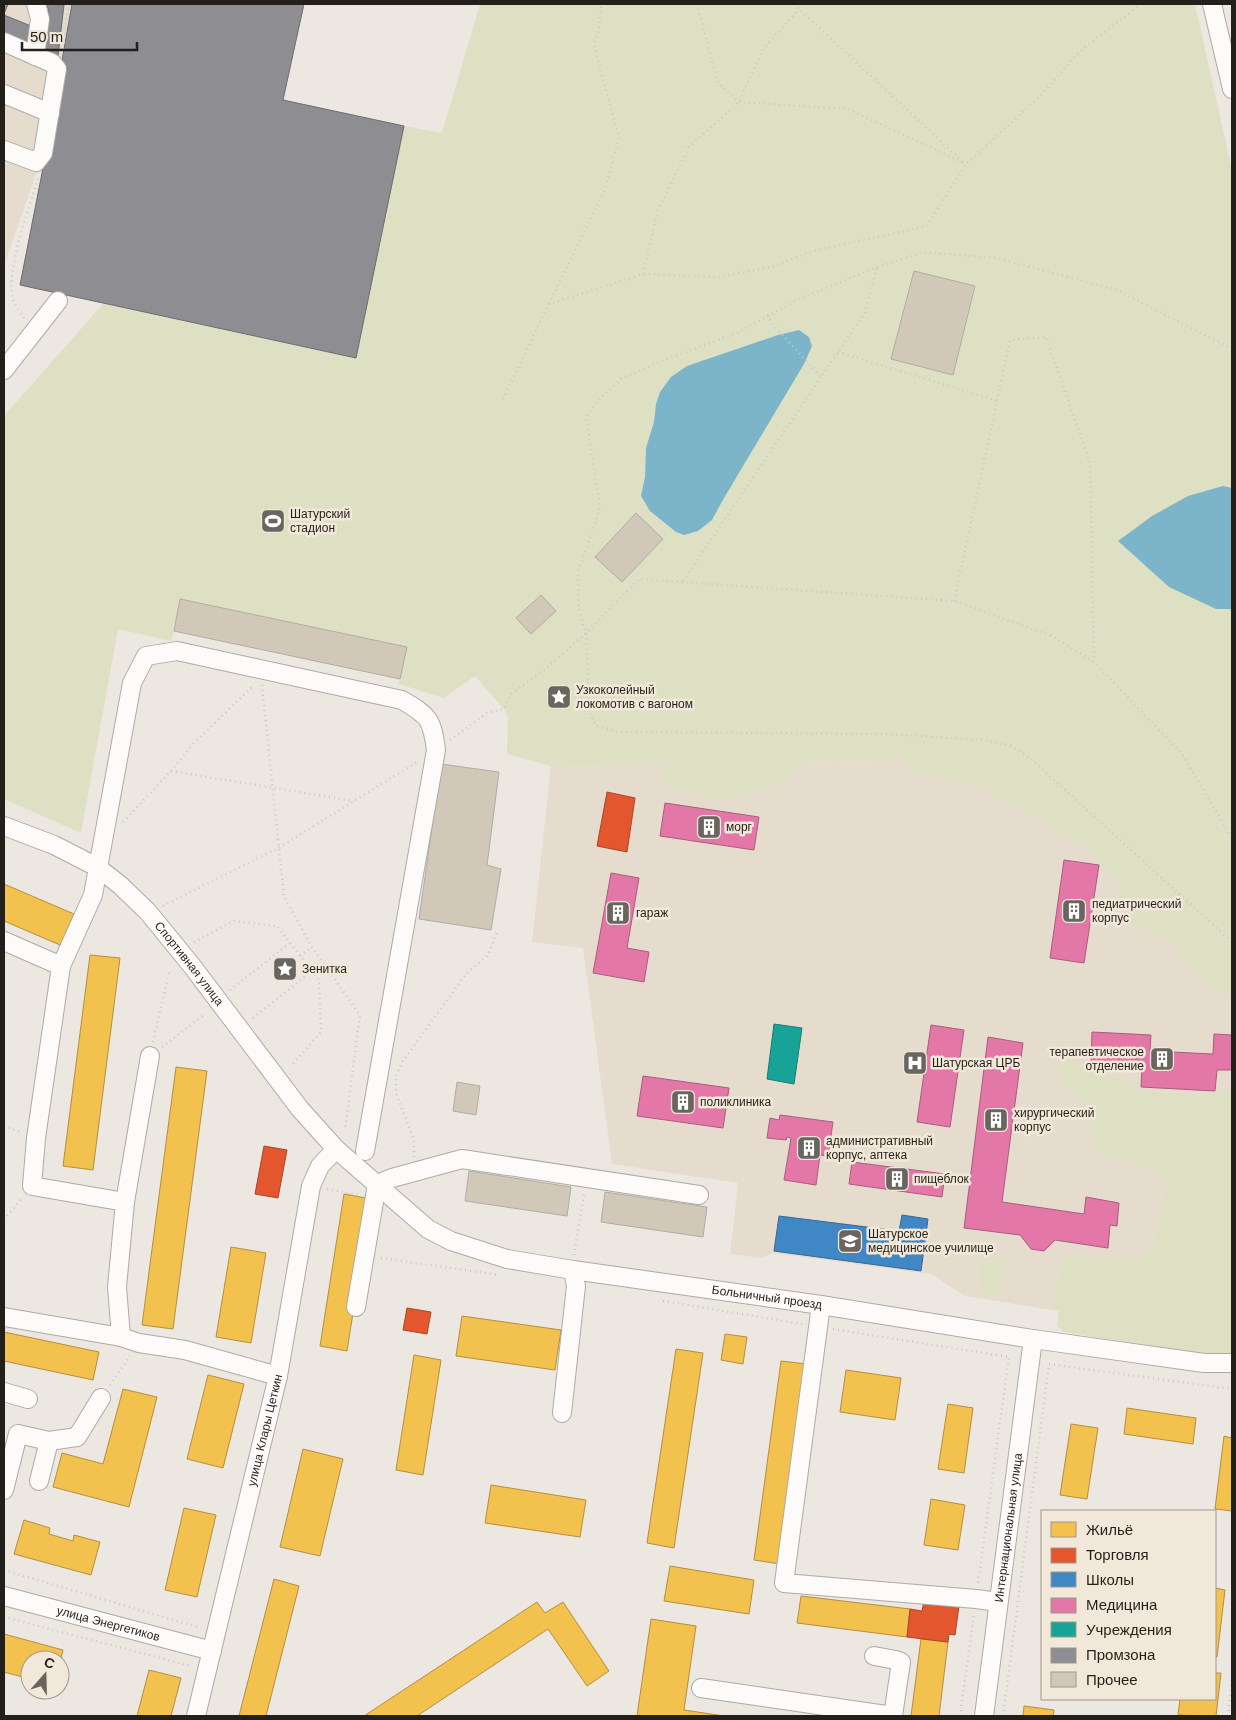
<svg xmlns="http://www.w3.org/2000/svg" width="1236" height="1720" viewBox="0 0 1236 1720" font-family="Arial,sans-serif">
<style>
.built{fill:#e6dcce}
.green{fill:#dde0c3}
.water{fill:#7cb5ca}
.homes{fill:#f2c14e;stroke:#b4903e}
.shops{fill:#e4572e;stroke:#aa4628}
.schools{fill:#3f88c5;stroke:#376892}
.health{fill:#e377a8;stroke:#a95d7d}
.public{fill:#17a398;stroke:#1b7b72}
.industry{fill:#8d8d92;stroke:#6d6c6e}
.building{fill:#d2c8b8;stroke:#b0aca6}
.lines{fill:none;stroke-linecap:round;stroke-linejoin:round}
.minor-casing{stroke:#aeaaa4;stroke-width:20}
.path{stroke:#cbc8c6;stroke-width:2.5;stroke-dasharray:1 4;stroke-linecap:butt}
.minor{stroke:#fcfbfa;stroke-width:18}
.labels{text-anchor:middle;dominant-baseline:central;stroke-width:5;stroke-linejoin:round;paint-order:stroke}
.poi-label{font-size:12px;fill:#231f1a;stroke:#f2e8da;text-anchor:start}
.street-label{font-size:12px;fill:#231f1a;stroke:#f2e8da}
</style>
<rect width="100%" height="100%" fill="#ece7e0"/>
<g class="built">
<polygon points="4,4 72,4 43,168 36,174 4,266"/>
<polygon points="1002,758 1232,962 1232,1339 965,1296 931,1274 772,1253 762,1258 730,1254 738,1183 612,1164 583,948 532,942 551,766"/>
</g>
<g class="green">
<polygon points="480,4 1195,4 1232,170 1232,995 1209,988 1185,962 1174,941 1150,933 1123,919 1118,884 1084,847 1010,803 974,784 915,775 904,760 810,761 771,789 714,800 660,783 668,764 551,766 507,754 508,717 504,709 475,676 444,698 399,684 399,679 174,631 171,641 118,629 81,833 4,799 4,416 103,304 356,358 404,126 442,133"/>
<polygon points="1067,1058 1082,1070 1123,1079 1139,1091 1206,1096 1232,1086 1232,1354 1209,1355 1064,1332 1057,1326 1059,1308 1054,1297 1063,1259 1070,1257 1120,1260 1141,1257 1153,1242 1161,1218 1166,1195 1161,1177 1135,1163 1100,1158 1085,1105 1060,1079 1060,1064"/>
<polygon points="984,1255 1001,1260 1007,1278 997,1295 989,1297 979,1290 979,1263"/>
</g>
<g class="water">
<polygon points="799,330 809,337 812,346 804,364 724,498 712,520 698,531 684,535 676,532 650,511 641,496 645,477 646,448 654,422 656,404 660,392 671,377 687,366 778,335"/>
<polygon points="1223,486 1232,488 1232,609 1216,609 1169,587 1118,541 1152,516 1188,496"/>
</g>
<g class="homes">
<polygon points="4,884 74,914 60,945 4,921"/>
<polygon points="90,955 120,958 93,1170 63,1166"/>
<polygon points="176,1067 207,1071 173,1329 142,1325"/>
<polygon points="344,1194 371,1199 347,1351 320,1346"/>
<polygon points="231,1247 266,1253 251,1343 216,1337"/>
<polygon points="462,1316 561,1330 555,1370 456,1356"/>
<polygon points="4,1332 99,1352 93,1380 4,1361"/>
<polygon points="725,1334 747,1337 743,1364 721,1360"/>
<polygon points="676,1349 703,1353 674,1548 647,1543"/>
<polygon points="414,1355 441,1360 423,1475 396,1470"/>
<polygon points="781,1361 807,1364 780,1564 754,1560"/>
<polygon points="846,1370 901,1378 895,1420 840,1412"/>
<polygon points="208,1375 244,1384 223,1468 187,1459"/>
<polygon points="123,1389 157,1397 129,1507 53,1487 62,1453 103,1464"/>
<polygon points="948,1404 973,1408 964,1473 938,1469"/>
<polygon points="1127,1408 1196,1418 1193,1444 1124,1434"/>
<polygon points="1071,1424 1098,1428 1087,1499 1060,1495"/>
<polygon points="1224,1436 1232,1438 1232,1511 1215,1509"/>
<polygon points="303,1449 343,1459 320,1556 280,1547"/>
<polygon points="491,1485 586,1500 580,1537 485,1523"/>
<polygon points="931,1499 965,1505 958,1550 924,1545"/>
<polygon points="184,1508 216,1515 197,1597 165,1590"/>
<polygon points="24,1520 50,1528 49,1534 73,1541 74,1535 100,1542 91,1575 14,1554"/>
<polygon points="670,1566 754,1580 749,1614 664,1601"/>
<polygon points="274,1579 299,1586 266,1716 239,1716"/>
<polygon points="1215,1588 1225,1590 1217,1657 1215,1657"/>
<polygon points="801,1596 910,1609 907,1637 797,1623"/>
<polygon points="537,1602 545,1613 563,1602 609,1671 587,1686 548,1629 417,1716 364,1716"/>
<polygon points="651,1619 696,1626 684,1710 724,1716 637,1716"/>
<polygon points="4,1634 63,1650 60,1662 60,1660 30,1660 30,1679 4,1672"/>
<polygon points="921,1639 948,1642 939,1716 911,1716"/>
<polygon points="149,1670 181,1678 171,1716 137,1716"/>
<polygon points="1215,1673 1221,1673 1216,1716 1178,1715 1180,1699 1215,1699"/>
<polygon points="1024,1706 1054,1710 1053,1716 1023,1716"/>
</g>
<g class="shops">
<polygon points="607,792 635,798 627,852 597,846"/>
<polygon points="264,1146 287,1150 278,1198 255,1194"/>
<polygon points="407,1308 431,1312 427,1334 403,1330"/>
<polygon points="924,1601 959,1606 955,1635 949,1634 948,1642 907,1637 910,1609 922,1611"/>
</g>
<polygon class="schools" points="902,1215 928,1219 921,1271 774,1251 779,1216 899,1231"/>
<g class="health">
<polygon points="665,803 759,817 754,850 660,836"/>
<polygon points="1064,860 1099,865 1084,963 1050,958"/>
<polygon points="611,873 639,878 627,948 649,952 644,982 593,973"/>
<polygon points="931,1025 964,1030 950,1127 917,1122"/>
<polygon points="1092,1032 1151,1035 1150,1051 1213,1054 1214,1034 1232,1035 1232,1070 1217,1070 1215,1091 1141,1087 1142,1067 1091,1064"/>
<polygon points="988,1037 1023,1043 1002,1202 1084,1214 1086,1197 1119,1203 1117,1226 1110,1225 1108,1248 1055,1240 1044,1251 1031,1249 1020,1235 964,1228"/>
<polygon points="643,1076 729,1088 723,1128 637,1116"/>
<polygon points="780,1115 833,1122 828,1156 820,1155 816,1185 784,1180 791,1138 787,1137 786,1140 767,1138 770,1118 779,1120"/>
<polygon points="852,1162 945,1174 942,1197 849,1184"/>
</g>
<polygon class="public" points="774,1024 802,1028 794,1084 767,1079"/>
<g class="industry">
<polygon points="4,4 8,4 4,14"/>
<polygon points="43,4 64,5 58,56 41,53 49,8 43,7"/>
<polygon points="72,4 304,4 283,100 404,126 356,358 20,285 43,168"/>
<polygon points="4,15 36,28 30,46 4,36"/>
</g>
<g class="building">
<polygon points="914,271 975,286 953,375 891,359"/>
<polygon points="636,513 663,539 622,582 595,557"/>
<polygon points="541,595 556,611 531,634 516,618"/>
<polygon points="180,599 407,647 400,679 174,631"/>
<polygon points="441,764 499,772 487,865 501,869 491,930 419,919"/>
<polygon points="457,1082 480,1086 476,1115 453,1111"/>
<polygon points="469,1171 571,1187 567,1216 465,1201"/>
<polygon points="605,1192 707,1207 703,1237 601,1222"/>
</g>
<g class="lines">
<defs>
<g id="minor">
<polyline points="1212,4 1232,89"/>
<polyline points="4,42 52,63 57,69 43,153 36,162 4,150"/>
<polyline points="35,56 40,19 36,4"/>
<polyline points="4,94 50,113"/>
<polyline points="4,370 58,301"/>
<path id="s1" d="M4 826 54 845 97 867 120 885 148 912 192 966 300 1109 336 1149 428 1229 451 1241 507 1259 573 1270 821 1305 1033 1339 1204 1363H1232"/>
<path d="M4 941 61 966 93 895 132 683 146 656 177 651 402 700C429 716 432 719 436 750L365 1151"/>
<polyline points="61,966 36,1138 32,1186 125,1202 117,1287 121,1337 139,1343 185,1350 278,1376"/>
<polyline points="125,1202 150,1056"/>
<polyline points="821,1305 784,1583 976,1599 998,1602"/>
<polyline points="356,1307 377,1184 392,1178 462,1159 699,1195"/>
<polyline points="4,1317 121,1337"/>
<polyline points="4,1392 28,1399"/>
<polyline points="562,1413 576,1286 573,1270"/>
<polyline points="49,1441 77,1437 101,1398"/>
<polyline points="4,1490 18,1434 49,1441 39,1481"/>
<path id="s2" d="M4 1596 212 1651"/>
<polyline points="874,1656 896,1660 901,1662 893,1716"/>
<polyline points="701,1688 893,1716"/>
<path id="s3" d="M196 1716 278 1376 311 1186 320 1166 336 1149"/>
<path id="s4" d="M984 1716 1033 1339"/>
</g>
</defs>
<use href="#minor" class="minor-casing"/>
<g class="path">
<polyline points="697,4 718,83 739,102 848,109 966,164"/>
<polyline points="794,4 963,162"/>
<polyline points="61,49 69,4"/>
<polyline points="643,274 658,210 689,147 739,102 763,49 799,9"/>
<polyline points="549,304 605,189 619,137 594,46 599,28 601,4"/>
<polyline points="767,315 776,328 821,377 865,313 877,267"/>
<path d="M24 318C21 313 16 307 14 302 3 274 30 208 38 178"/>
<polyline points="1232,349 1117,290 996,258 924,252 877,267 797,300 737,333 662,361 621,379 597,402 586,417 600,507 590,539 578,572 579,611 586,633 589,710 596,726 617,732 887,734 984,740 1011,746 1030,758 1232,942"/>
<polyline points="838,352 998,401"/>
<polyline points="503,399 549,304 643,274 718,277 772,267 813,251 927,226 966,164 1039,97 1079,52 1131,12 1139,4"/>
<polyline points="683,581 821,377"/>
<polyline points="954,601 1010,340 1046,337 1090,463 1094,662"/>
<polyline points="262,685 284,897 312,947 360,1015 345,1129"/>
<polyline points="450,740 487,713 504,709 511,694 548,667 586,633 639,579 954,601 1050,635 1094,662 1182,754 1232,838"/>
<polyline points="171,771 354,801"/>
<polyline points="123,822 171,771 193,744 254,685"/>
<polyline points="163,906 280,847 417,762"/>
<polyline points="194,942 234,921 277,926 319,980 321,1032 292,1065"/>
<polyline points="300,956 312,947"/>
<polyline points="230,990 290,943"/>
<polyline points="253,1018 312,971"/>
<polyline points="153,1042 169,972"/>
<polyline points="162,1047 204,1015"/>
<polyline points="4,1126 21,1132"/>
<polyline points="414,1157 414,1140 396,1093 396,1076 401,1064 466,974 488,955 497,932"/>
<polyline points="327,1189 359,1195"/>
<polyline points="4,1220 22,1198"/>
<polyline points="574,1255 584,1194"/>
<polyline points="381,1258 499,1275"/>
<polyline points="663,1301 803,1324"/>
<polyline points="833,1329 1009,1357 978,1583"/>
<polyline points="110,1385 130,1356"/>
<polyline points="4,1570 201,1628"/>
<polyline points="4,1617 191,1666"/>
<polyline points="960,1716 974,1614"/>
<polyline points="1003,1716 1049,1364 1232,1389"/>
<polyline points="1228,1716 1232,1679"/>
</g>
<use href="#minor" class="minor"/>
</g>
<defs>
<symbol id="stadium-square" viewBox="-11 -11 22 22"><rect x="-9" y="-9" width="18" height="18" rx="4" fill="#69655f" stroke="#f2e8da"/><path d="M0-5a6.5 5 0 1 0 0 10a6.5 5 0 1 0 0-10ZM-3.5-1.8h7v3.6h-7Z" fill="#fff"/></symbol>
<symbol id="sight-square" viewBox="-11 -11 22 22"><rect x="-9" y="-9" width="18" height="18" rx="4" fill="#69655f" stroke="#f2e8da"/><path d="M0-6L1.8-2.2L6-1.7L2.9 1.2L3.7 5.4L0 3.3L-3.7 5.4L-2.9 1.2L-6-1.7L-1.8-2.2Z" fill="#fff"/></symbol>
<symbol id="building-square" viewBox="-11 -11 22 22"><rect x="-9" y="-9" width="18" height="18" rx="4" fill="#69655f" stroke="#f2e8da"/><path d="M-4-6H4V6H1V3H-1V6H-4ZM-2.5-4.3h1.7v1.8h-1.7ZM.8-4.3h1.7v1.8H.8ZM-2.5-1h1.7V.8h-1.7ZM.8-1h1.7V.8H.8Z" fill="#fff"/></symbol>
<symbol id="hospital-square" viewBox="-11 -11 22 22"><rect x="-9" y="-9" width="18" height="18" rx="4" fill="#69655f" stroke="#f2e8da"/><path d="M-5-5h3v3.5h4V-5h3V5h-3V1.5h-4V5h-3Z" fill="#fff"/></symbol>
<symbol id="university-square" viewBox="-11 -11 22 22"><rect x="-9" y="-9" width="18" height="18" rx="4" fill="#69655f" stroke="#f2e8da"/><path d="M0-5L7-2L0 1L-7-2ZM-4 1L0 2.5L4 1V4Q0 6-4 4Z" fill="#fff"/></symbol>
</defs>
<g fill-rule="evenodd">
<use href="#stadium-square" x="259" y="507" width="28" height="28"/>
<use href="#sight-square" x="545" y="683" width="28" height="28"/>
<use href="#building-square" x="695" y="813" width="28" height="28"/>
<use href="#building-square" x="1060" y="897" width="28" height="28"/>
<use href="#building-square" x="604" y="899" width="28" height="28"/>
<use href="#sight-square" x="271" y="955" width="28" height="28"/>
<use href="#building-square" x="1148" y="1045" width="28" height="28"/>
<use href="#hospital-square" x="901" y="1049" width="28" height="28"/>
<use href="#building-square" x="669" y="1088" width="28" height="28"/>
<use href="#building-square" x="982" y="1106" width="28" height="28"/>
<use href="#building-square" x="795" y="1134" width="28" height="28"/>
<use href="#building-square" x="883" y="1165" width="28" height="28"/>
<use href="#university-square" x="836" y="1227" width="28" height="28"/>
</g>
<g class="labels">
<g class="poi-label">
<text x="290" y="514">Шатурский<tspan x="290" dy="14">стадион</tspan></text>
<text x="576" y="690">Узкоколейный<tspan x="576" dy="14">локомотив с вагоном</tspan></text>
<text x="726" y="827">морг</text>
<text x="1092" y="904">педиатрический<tspan x="1092" dy="14">корпус</tspan></text>
<text x="636" y="913">гараж</text>
<text x="302" y="969">Зенитка</text>
<text x="1144" y="1052" text-anchor="end">терапевтическое<tspan x="1144" dy="14">отделение</tspan></text>
<text x="932" y="1063">Шатурская ЦРБ</text>
<text x="700" y="1102">поликлиника</text>
<text x="1014" y="1113">хирургический<tspan x="1014" dy="14">корпус</tspan></text>
<text x="826" y="1141">административный<tspan x="826" dy="14">корпус, аптека</tspan></text>
<text x="914" y="1179">пищеблок</text>
<text x="868" y="1234">Шатурское<tspan x="868" dy="14">медицинское училище</tspan></text>
</g>
<g class="street-label">
<text stroke="none"><textPath href="#s1" startOffset="236">Спортивная улица</textPath></text>
<text stroke="none"><textPath href="#s1" startOffset="942">Больничный проезд</textPath></text>
<text stroke="none"><textPath href="#s3" startOffset="294">улица Клары Цеткин</textPath></text>
<text stroke="none"><textPath href="#s4" startOffset="190">Интернациональная улица</textPath></text>
<text stroke="none"><textPath href="#s2" startOffset="108">улица Энергетиков</textPath></text>
</g>
</g>
<rect width="1236" height="1720" fill="none" stroke="#231f1a" stroke-width="10"/>
<rect x="1041" y="1510" width="175" height="190" fill="#f2e8da" stroke="#9f988d"/>
<rect x="1051" y="1522" width="25" height="15" fill="#f2c14e" stroke="#9f988d"/>
<text x="1086" y="1535" font-size="15" fill="#231f1a">Жильё</text>
<rect x="1051" y="1548" width="25" height="15" fill="#e4572e" stroke="#9f988d"/>
<text x="1086" y="1560" font-size="15" fill="#231f1a">Торговля</text>
<rect x="1051" y="1572" width="25" height="15" fill="#3f88c5" stroke="#9f988d"/>
<text x="1086" y="1585" font-size="15" fill="#231f1a">Школы</text>
<rect x="1051" y="1598" width="25" height="15" fill="#e377a8" stroke="#9f988d"/>
<text x="1086" y="1610" font-size="15" fill="#231f1a">Медицина</text>
<rect x="1051" y="1622" width="25" height="15" fill="#17a398" stroke="#9f988d"/>
<text x="1086" y="1635" font-size="15" fill="#231f1a">Учреждения</text>
<rect x="1051" y="1648" width="25" height="15" fill="#8d8d92" stroke="#9f988d"/>
<text x="1086" y="1660" font-size="15" fill="#231f1a">Промзона</text>
<rect x="1051" y="1672" width="25" height="15" fill="#d2c8b8" stroke="#9f988d"/>
<text x="1086" y="1685" font-size="15" fill="#231f1a">Прочее</text>
<g transform="translate(45 1675) rotate(20)"><circle r="24" fill="#f2e8da" stroke="#9f988d"/>
<path d="M0-4L9 19L0 12L-9 19Z" fill="#69655f"/>
<text y="-8" font-size="14" font-weight="bold" text-anchor="middle" fill="#231f1a">С</text>
</g>
<path d="M22 42v8h115v-8" fill="none" stroke="#231f1a" stroke-width="2.5"/>
<text x="30" y="42" font-size="15" fill="#231f1a" stroke="#f2e8da" stroke-width="4" paint-order="stroke">50 m</text>
</svg>
